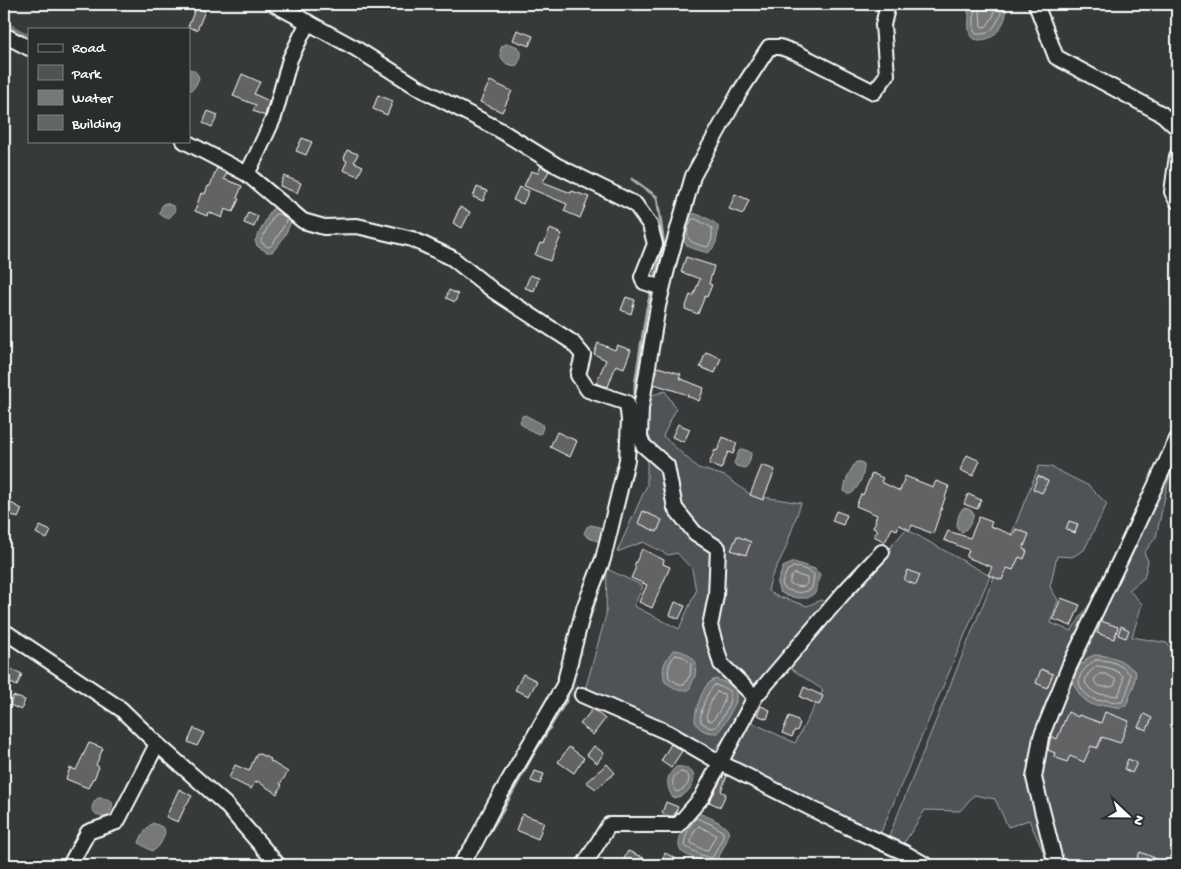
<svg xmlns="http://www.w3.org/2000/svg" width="1181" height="869" viewBox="0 0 1181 869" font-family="'Gochi Hand',sans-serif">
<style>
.green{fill:#505354;stroke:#a8a9aa}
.water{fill:#767879;stroke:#adaeaf}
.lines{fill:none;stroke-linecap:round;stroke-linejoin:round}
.shore{stroke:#c8c9c9;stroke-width:1}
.stream{stroke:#adaeaf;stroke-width:3}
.canal{stroke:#767879;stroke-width:12}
.building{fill:#636465;stroke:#fff}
.minor-tunnel{stroke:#4b4e4f;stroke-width:14;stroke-dasharray:14 7;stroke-linecap:butt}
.minor-casing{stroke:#fff;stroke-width:18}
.minor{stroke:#2a2d2e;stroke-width:14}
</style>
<rect width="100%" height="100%" fill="#373a3b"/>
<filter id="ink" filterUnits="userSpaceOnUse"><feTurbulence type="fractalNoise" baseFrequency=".02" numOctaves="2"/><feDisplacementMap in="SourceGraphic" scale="10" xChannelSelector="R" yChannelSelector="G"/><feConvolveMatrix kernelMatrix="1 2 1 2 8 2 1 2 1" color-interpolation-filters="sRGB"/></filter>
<g filter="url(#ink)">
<g class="green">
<polygon points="665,391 676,409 663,436 698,468 725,476 751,495 801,503 785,550 771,578 768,591 777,596 807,606 821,600 839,607 906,529 990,576 878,839 724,762 747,720 795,743 823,690 787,666 714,750 585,690 606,615 607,569 643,586 634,606 679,629 696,591 692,569 677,553 668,555 643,542 617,552 647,485 647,397"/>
<polygon points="1175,451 1156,537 1144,553 1148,561 1144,578 1129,590 1142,604 1132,637 1167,643 1177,655 1175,669 1177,671 1177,865 1049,865 1029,820 1008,827 995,799 974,795 960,811 925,810 904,843 922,865 910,865 883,851 1039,466 1051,467 1089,486 1107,504 1084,550 1072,557 1057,556 1050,587 1058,600 1051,623 1071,631 1139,532"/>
</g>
<g class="water">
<path d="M966 4H1002C1004 6 1006 8 1006 11 1007 18 1000 30 994 35 989 40 974 43 970 35 968 29 969 21 969 15 968 11 967 8 966 4Z"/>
<path d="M506 44C521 44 526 54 516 66L507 64C501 59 498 53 502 46Z"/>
<path d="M189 69C194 70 197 72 199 78L196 85 192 90H189Z"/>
<path d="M166 203 173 206 175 209C171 219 167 221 159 213L163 204Z"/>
<path d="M275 208 283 210 292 219C288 230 281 244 272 252H267L257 246 255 241 271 210Z"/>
<path d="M692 213C700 215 712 219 718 226 718 237 717 246 708 253 680 245 680 245 687 216Z"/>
<path d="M525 415 542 424 543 427 541 433 540 434C532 432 524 428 520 422L522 416Z"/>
<path d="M742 449 748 451 751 453C751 458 749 465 745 468L736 466 734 463 739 451Z"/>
<path d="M856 462H861L864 464C865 472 860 485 854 491 852 494 850 494 847 494L844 491C845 481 850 470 856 462Z"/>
<path d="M964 508C981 510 971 525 963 532L960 531 957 528C957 521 958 515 962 509Z"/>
<polygon points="591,525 603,528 606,532 602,543 587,537 584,533 587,527"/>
<polygon points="794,562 815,569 820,574 816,592 808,598 798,598 787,596 780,592 777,584 783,567"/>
<path d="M673 650C683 650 691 655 696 663L695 676 689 690H678L665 682C661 667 664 662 673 650Z"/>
<path d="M1094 655C1116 656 1120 659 1136 672L1134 685 1126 706C1118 709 1113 706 1106 705 1102 705 1097 706 1093 705 1083 701 1076 691 1073 681L1080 664 1085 663 1086 659Z"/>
<path d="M715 679 730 684 736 690V702L726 721 718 733C710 733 701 732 696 724 692 718 702 689 708 684 710 682 712 681 715 679Z"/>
<path d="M676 767C704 764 696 796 673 798 666 787 665 776 676 767Z"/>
<path d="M98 798C115 798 115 804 108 817 102 818 96 815 92 810 92 805 94 801 98 798Z"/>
<path d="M697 813C704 814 726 824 728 831 730 837 724 845 722 851 719 856 718 860 712 864 705 862 688 857 682 852 675 846 682 831 685 825 688 820 693 816 697 813Z"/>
<path d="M153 823 162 827 165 831C164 838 160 847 153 851L148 849 139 843C141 836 147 826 153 823Z"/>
</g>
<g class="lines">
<g class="shore">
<path d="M971 4 974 12V31L976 34C988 35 993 30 998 20 1000 17 1001 15 1001 12 1001 9 999 6 999 4"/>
<polyline points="978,4 980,12 981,26 983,27 987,26 994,15 993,4"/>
<path d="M275 214C279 214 285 214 286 219 287 222 274 243 272 245 271 246 269 247 268 247L263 244 261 241Z"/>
<path d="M692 219H696L712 228V239L708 247C688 243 682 239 692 219Z"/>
<path d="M794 567C801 568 810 570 814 575L812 588C803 595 792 593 783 587L782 583 787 571Z"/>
<path d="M795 574 807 578C809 590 798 587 790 584 789 581 791 575 795 574Z"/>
<path d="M676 655 684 657 691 664 690 675 684 685 679 684 669 678C667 669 669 661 676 655Z"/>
<path d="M1096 660C1111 660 1119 663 1130 674 1130 684 1127 694 1122 702 1116 703 1112 701 1106 700 1102 700 1098 701 1095 700 1091 698 1087 695 1085 693 1076 684 1078 675 1087 667 1090 664 1092 662 1096 660Z"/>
<path d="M1097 666C1107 667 1116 669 1123 676V683L1118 696 1097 694 1091 690 1086 684 1085 681 1088 674Z"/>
<path d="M1100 674H1106L1115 679 1116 681 1114 686C1107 688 1096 688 1094 680Z"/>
<path d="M715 685 727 689 730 691C732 704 723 716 716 727L710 728 701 722C699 713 707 690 715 685Z"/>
<path d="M717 692 724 694C726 703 718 713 713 720L710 721 707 719 706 717C709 708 711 698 717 692Z"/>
<path d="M682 772 688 775C691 784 684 790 676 792 671 785 671 773 682 772Z"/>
<path d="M696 818 711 824 723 832V837L712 858 701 855 684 846C685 836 689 826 696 818Z"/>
<path d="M699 826 716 835 708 850 702 849 691 843C691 837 694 829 699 826Z"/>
</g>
<g class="stream">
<polyline points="632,179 657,197 664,245 654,281"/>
<polyline points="635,402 635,384 647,308 652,288"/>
<polyline points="614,540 632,473 633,461"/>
<polyline points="584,635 599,589"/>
<polyline points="483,842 499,817 533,755 566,701 574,676 577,660"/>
</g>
<polyline class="canal" points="4,27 29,41"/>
</g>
<g class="building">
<polygon points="196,7 205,11 197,30 188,27"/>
<polygon points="517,30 533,36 529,46 513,40"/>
<polygon points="242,74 260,82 254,94 269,101 265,116 253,111 256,105 233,96"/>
<polygon points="490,81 512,91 502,112 480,102"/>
<polygon points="378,95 393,101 387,115 373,109"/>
<polygon points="208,111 218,115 212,127 203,123"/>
<polygon points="302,138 312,142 306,155 296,151"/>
<polygon points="347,150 358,154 354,162 363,166 358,176 343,170 347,161 344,159"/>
<polygon points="541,166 549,171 543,182 571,193 572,191 589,197 580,218 564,211 567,204 524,186 531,171 538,173"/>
<polygon points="217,168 227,173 224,179 242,186 237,198 239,199 233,212 225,209 222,218 208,212 207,216 195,211 201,193 205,194 208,186 210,186"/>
<polygon points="284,176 301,183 297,193 280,186"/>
<polygon points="477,187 487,191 483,201 473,197"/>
<polygon points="519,187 529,191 523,204 513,200"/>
<polygon points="735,194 749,200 743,214 729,209"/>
<polygon points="460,207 470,212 462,228 453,223"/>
<polygon points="248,212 258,216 254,227 244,223"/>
<polygon points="550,229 562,234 550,261 535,255 540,243 544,244"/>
<polygon points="686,257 714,266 709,284 712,285 707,297 705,296 698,314 685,309 690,295 693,296 700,279 681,272"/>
<polygon points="530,275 539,278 534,291 525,288"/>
<polygon points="449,290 458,294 455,302 446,298"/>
<polygon points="626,297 635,300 631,314 621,310"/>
<polygon points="598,343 615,350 617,345 631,350 624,368 616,365 608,387 596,383 606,360 594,354"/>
<polygon points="706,352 721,358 715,373 700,367"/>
<polygon points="658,367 681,374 679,378 704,388 699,401 687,396 688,395 654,384"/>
<polygon points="678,424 690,429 684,442 672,437"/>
<polygon points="557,432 577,441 570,457 550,447"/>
<polygon points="723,437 737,443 733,454 728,452 721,469 709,464 715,450 717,451"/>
<polygon points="967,455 980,461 973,476 960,470"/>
<polygon points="762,465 775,470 763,500 750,495"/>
<polygon points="872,473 883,478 881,482 900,491 905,476 933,487 936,481 949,486 933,534 912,525 910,530 899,525 897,530 892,528 885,542 874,536 877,529 873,527 876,521 875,520 877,515 856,506 861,494 863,495"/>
<polygon points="1038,476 1048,481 1042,493 1033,489"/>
<polygon points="968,494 981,500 977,509 964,504"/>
<polygon points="7,501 22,509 18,518 4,511 4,508"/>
<polygon points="643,511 662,520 657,532 638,523"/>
<polygon points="836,511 847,515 843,525 832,521"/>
<polygon points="979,517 992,522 990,526 1013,535 1016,529 1029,534 1023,549 1027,551 1024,559 1019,557 1013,570 1007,568 1002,580 988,575 992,567 966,557 969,550 944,540 948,531 970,538"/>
<polygon points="1069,521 1078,524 1075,533 1066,529"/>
<polygon points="40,526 51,531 47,539 36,533"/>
<polygon points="737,536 751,542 746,555 731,550"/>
<polygon points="642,549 664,560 663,564 670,567 652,608 639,602 647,585 631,578 636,567 634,566"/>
<polygon points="908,570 920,575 916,585 904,580"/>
<polygon points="1061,598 1080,605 1071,626 1053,619"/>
<polygon points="675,602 685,606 679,619 670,615"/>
<polygon points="1101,621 1118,627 1114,639 1097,633"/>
<polygon points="1121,626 1129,630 1126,638 1118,635"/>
<polygon points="11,669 22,674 17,686 6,681"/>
<polygon points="1041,669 1053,674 1047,688 1036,683"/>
<polygon points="523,674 537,681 529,696 515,690"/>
<polygon points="804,687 823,696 819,705 800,697"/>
<polygon points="13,696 25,700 21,710 10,705"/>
<polygon points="761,706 770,710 767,719 757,715"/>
<polygon points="593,709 605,719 593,735 580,724"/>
<polygon points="1068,712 1078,717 1079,715 1101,723 1105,712 1129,721 1120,743 1102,737 1097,748 1091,746 1084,762 1070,756 1067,762 1054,757 1055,753 1048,750 1051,736 1057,739"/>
<polygon points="1144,714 1152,718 1147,730 1138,727"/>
<polygon points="789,716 798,720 798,722 800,723 797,731 795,730 792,737 782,733"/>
<polygon points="194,728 204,733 197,746 188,742"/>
<polygon points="89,743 103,748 96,765 99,767 94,779 93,778 88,788 66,779 70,768 76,770"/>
<polygon points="671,744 682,751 671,768 661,761"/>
<polygon points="594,746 604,753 597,763 587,755"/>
<polygon points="569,747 584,758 574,773 558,762"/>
<polygon points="257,753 271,759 270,761 288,772 280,784 282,785 277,794 257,781 256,783 255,782 251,789 229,778 235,765 249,771"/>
<polygon points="1128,759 1137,763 1132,773 1124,769"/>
<polygon points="607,764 615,773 596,789 586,782"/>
<polygon points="535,771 544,774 540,784 531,781"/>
<polygon points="724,774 727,776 721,791 726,794 720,807 709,802"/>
<polygon points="179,789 192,796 186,805 178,822 166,817"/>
<polygon points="666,802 678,807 674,816 669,816 662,813"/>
<polygon points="522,814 544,822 538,839 516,830"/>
<polygon points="628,851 644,858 641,865 621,865"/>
<polygon points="1140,852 1155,858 1152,865 1146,865 1136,861"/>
<polygon points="665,853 675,858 672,865 660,865"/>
</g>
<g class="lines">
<polyline class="minor-tunnel" points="564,685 582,695"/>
<defs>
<g id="minor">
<polyline points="274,4 355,48 419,88 498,129 556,165 635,204 650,225 655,244 642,277 644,282 662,288"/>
<polyline points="1036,4 1056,57 1162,114 1177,128"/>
<polyline points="4,35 29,48"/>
<polyline points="184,141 247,174 303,221 324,227 357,226 412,239 452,258 495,292 572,342 583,355 578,375 588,390 627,403 629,420 627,460 603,559 584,608 564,685 495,804 475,843 460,865"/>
<polyline points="1177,156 1172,192 1177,201"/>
<polyline points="247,174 257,154 274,117 290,59 308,22"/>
<polyline points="4,631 121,709 157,744 225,804 278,865"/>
<polyline points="582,695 669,733 719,762 848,827 905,853 926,865"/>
<polyline points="755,697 721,664 710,626 716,596 718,548 695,533 675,508 667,466 643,445 640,437 641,408 658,306 669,261 693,176 739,93 769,47 780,47 797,53 874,92 887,75 883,25 888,4"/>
<polyline points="70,865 88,832 117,822 157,744"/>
<polyline points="584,865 609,825 678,825 702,797 755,697 846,590 882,552"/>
<polyline points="1056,865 1034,778 1041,737 1069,667 1135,529 1177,439"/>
</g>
</defs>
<use href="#minor" class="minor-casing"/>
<use href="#minor" class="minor"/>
</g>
</g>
<rect width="1181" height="869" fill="none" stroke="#2a2d2e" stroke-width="20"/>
<rect x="10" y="10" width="1161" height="849" fill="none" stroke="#fff" stroke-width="2" filter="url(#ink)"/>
<rect x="28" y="28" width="162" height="115" fill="#2a2d2e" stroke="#7f8182"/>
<rect x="38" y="44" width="25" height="8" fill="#2a2d2e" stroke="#7f8182"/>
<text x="72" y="52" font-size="15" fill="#ffffff">Road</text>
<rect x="38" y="65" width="25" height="15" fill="#505354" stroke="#7f8182"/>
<text x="72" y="78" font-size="15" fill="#ffffff">Park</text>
<rect x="38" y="90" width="25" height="15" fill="#767879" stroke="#7f8182"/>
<text x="72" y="102" font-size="15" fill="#ffffff">Water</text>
<rect x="38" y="115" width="25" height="15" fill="#636465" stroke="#7f8182"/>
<text x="72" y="128" font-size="15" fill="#ffffff">Building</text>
<g transform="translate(1128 816) rotate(112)" stroke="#2a2d2e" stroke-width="4" paint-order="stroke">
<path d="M0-4L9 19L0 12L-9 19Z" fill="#ffffff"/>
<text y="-8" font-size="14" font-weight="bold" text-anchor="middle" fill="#ffffff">N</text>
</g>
</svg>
